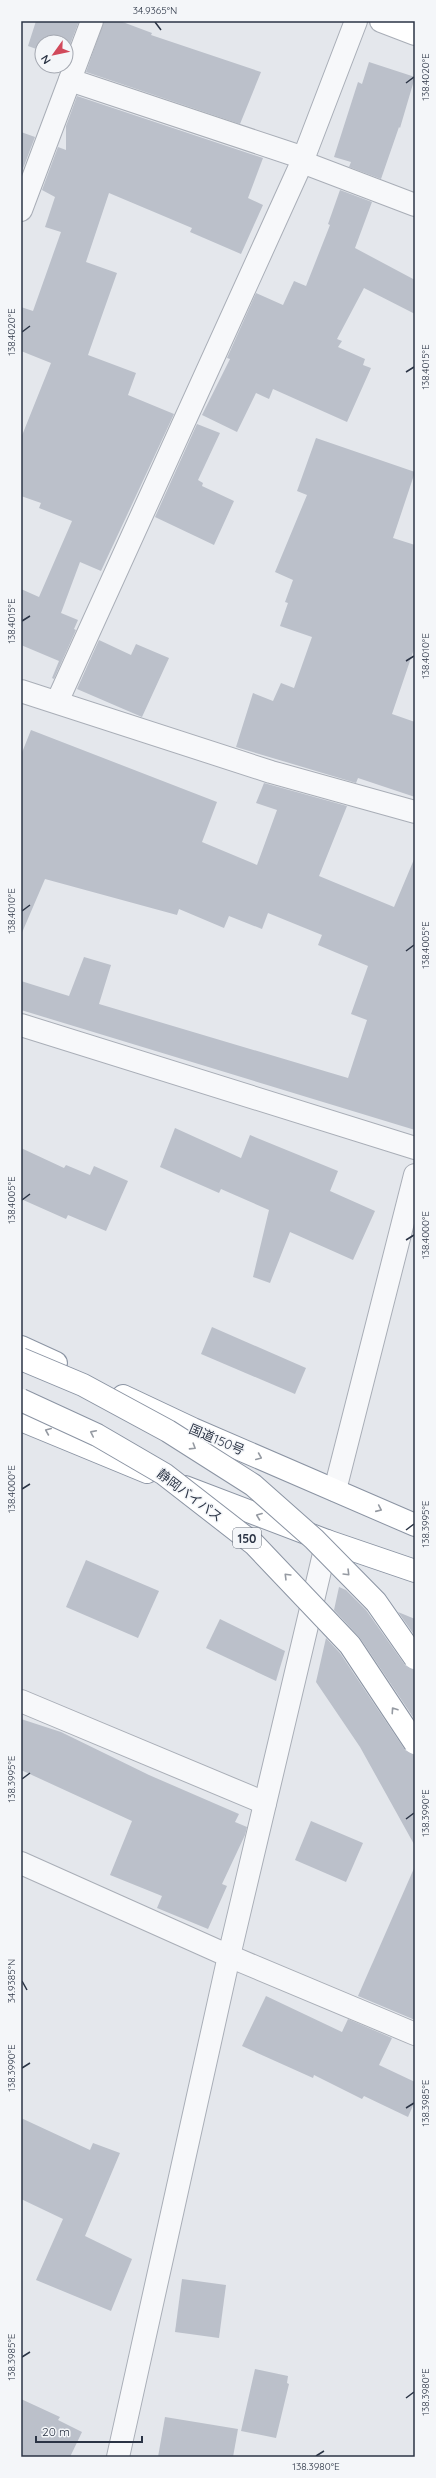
<svg xmlns="http://www.w3.org/2000/svg" width="436" height="2478" viewBox="0 0 436 2478" font-family="Quicksand,'Noto Sans JP',sans-serif">
<style>
.building{fill:#bbc0ca}
.lines{fill:none;stroke-linecap:round;stroke-linejoin:round}
.street-casing{stroke:#a9aeb7;stroke-width:24}
.secondary-casing{stroke:#a9aeb7;stroke-width:24}
.highway-casing{stroke:#8b94a3;stroke-width:24}
.street{stroke:#f7f8fa;stroke-width:22}
.secondary{stroke:#fff;stroke-width:22}
.highway{stroke:#fff;stroke-width:22}
.highway-bridge-casing{stroke:#8b94a3;stroke-width:24;stroke-linecap:butt}
.highway-bridge{stroke:#fff;stroke-width:22}
.oneway{stroke:#959aa2}
.ticks{fill:none;stroke:#2b3445;stroke-width:1.5}
.labels{text-anchor:middle;dominant-baseline:central;stroke-width:3;stroke-linejoin:round;paint-order:stroke}
.shield{fill:#f4f6f9;stroke:#676e7b;stroke-width:1}
.shield-label{font-size:12px;font-weight:bold;fill:#2b3445}
.street-label{font-size:13px;fill:#2b3445;stroke:#f4f6f9}
.neatline{fill:none;stroke:#2b3445;stroke-width:1.5}
.ticks-label{font-size:10px;text-anchor:middle;fill:#2b3445}
</style>
<rect width="100%" height="100%" fill="#e4e7ec"/>
<g class="building">
<polygon points="36,21 79,21 66,55 66,42 42,42 42,51 28,46"/>
<polygon points="104,21 120,21 152,33 151,35 261,72 240,124 86,72"/>
<polygon points="369,62 415,77 400,128 399,127 381,179 349,167 351,162 334,157 358,82 362,84"/>
<polygon points="77,96 263,158 248,198 263,205 241,254 190,232 192,228 109,193 86,262 117,273 88,355 136,373 128,395 174,414 101,571 80,562 61,613 78,620 74,629 76,630 54,679 52,678 59,661 21,645 21,589 39,597 72,521 39,508 41,503 21,496 21,438 51,363 21,351 21,307 33,311 61,232 45,227 55,197 42,190 58,147 66,150 66,126"/>
<polygon points="21,132 35,137 21,174"/>
<polygon points="340,190 372,202 355,248 415,280 415,314 364,288 337,339 342,341 338,347 365,359 363,365 371,368 347,422 273,389 269,399 256,393 237,432 202,415 230,359 227,358 256,293 283,305 294,281 306,286 330,225 328,224"/>
<polygon points="197,424 220,433 198,480 203,483 202,486 234,501 214,545 155,517"/>
<polygon points="316,438 415,472 393,538 415,545 415,646 392,714 415,722 415,797 358,778 356,783 236,747 253,693 273,701 281,683 294,688 312,637 280,626 288,603 285,602 293,580 275,572 307,495 297,491"/>
<polygon points="99,640 131,655 136,644 169,658 142,717 77,689"/>
<polygon points="31,730 217,802 202,842 257,865 277,810 256,803 264,783 347,806 319,876 394,907 415,857 415,1130 21,1010 21,981 69,996 84,957 111,965 99,1004 348,1078 367,1020 351,1014 368,966 318,945 322,935 268,913 262,929 229,916 224,928 179,909 177,915 45,879 21,935 21,755"/>
<polygon points="175,1128 241,1158 250,1135 338,1171 330,1191 375,1211 353,1260 290,1232 270,1283 253,1277 269,1210 221,1189 219,1193 160,1167"/>
<polygon points="21,1148 64,1168 66,1165 90,1175 94,1166 128,1181 106,1231 68,1215 66,1219 21,1199"/>
<polygon points="212,1327 306,1368 295,1394 201,1354"/>
<polygon points="86,1560 159,1591 138,1638 66,1607"/>
<polygon points="339,1587 346,1590 366,1610 405,1665 415,1670 415,1720 360,1638 334,1610"/>
<polygon points="398,1612 415,1619 415,1636"/>
<polygon points="220,1619 285,1651 276,1681 206,1648"/>
<polygon points="326,1638 340,1653 405,1750 415,1755 415,1846 360,1747 316,1682"/>
<polygon points="21,1719 61,1732 149,1775 239,1814 235,1822 247,1827 245,1835 222,1884 227,1886 208,1929 157,1908 162,1896 110,1875 132,1821 21,1770"/>
<polygon points="311,1821 363,1843 346,1882 295,1860"/>
<polygon points="415,1866 415,2020 358,1996"/>
<polygon points="266,1996 342,2032 348,2019 392,2038 379,2065 415,2082 415,2101 408,2117 364,2096 362,2099 314,2075 313,2078 242,2046"/>
<polygon points="21,2118 90,2150 93,2143 120,2153 85,2236 132,2259 111,2311 36,2280 63,2219 21,2199"/>
<polygon points="182,2279 226,2285 219,2338 175,2332"/>
<polygon points="255,2369 288,2376 287,2383 289,2384 276,2438 241,2431"/>
<polygon points="21,2399 60,2417 58,2420 82,2432 70,2457 21,2457"/>
<polygon points="165,2417 238,2429 233,2457 158,2457"/>
</g>
<g class="lines">
<defs>
<g id="street">
<polyline points="70,80 295,155 302,162 415,205"/>
<polyline points="21,210 92,21"/>
<polyline points="21,691 271,772 415,812"/>
<polyline points="57,702 302,162 356,21"/>
<polyline points="21,1025 415,1148"/>
<polyline points="335,1490 415,1175"/>
<polyline points="21,1701 265,1803"/>
<polyline points="21,1863 229,1956 415,2034"/>
<polyline points="118,2457 229,1956 327,1541"/>
</g>
<polyline id="secondary" points="381,21 415,34"/>
<g id="highway">
<polyline points="21,1347 56,1363"/>
<polyline points="123,1396 193,1429 415,1525"/>
<polyline points="21,1420 147,1472"/>
<polyline points="185,1487 327,1541 415,1571"/>
</g>
</defs>
<use href="#street" class="street-casing"/>
<use href="#secondary" class="secondary-casing"/>
<use href="#highway" class="highway-casing"/>
<use href="#street" class="street"/>
<use href="#secondary" class="secondary"/>
<use href="#highway" class="highway"/>
<defs>
<g id="highway-bridge">
<polyline points="21,1359 83,1385 168,1431 253,1485 314,1539 376,1602 415,1658"/>
<polyline points="21,1400 97,1435 164,1474 254,1544 350,1645 415,1743"/>
</g>
</defs>
<use href="#highway-bridge" class="highway-bridge-casing"/>
<use href="#highway-bridge" class="highway-bridge"/>
</g>
<defs><path id="oneway-chevron" d="M-2-3.5L2.5 0L-2 3.5" fill="none" stroke-width="1.6" stroke-linecap="round" stroke-linejoin="round"/></defs>
<g class="oneway">
<use href="#oneway-chevron" transform="translate(48 1431) rotate(-157)"/>
<use href="#oneway-chevron" transform="translate(93 1433) rotate(-154)"/>
<use href="#oneway-chevron" transform="translate(193 1447) rotate(32)"/>
<use href="#oneway-chevron" transform="translate(259 1457) rotate(23)"/>
<use href="#oneway-chevron" transform="translate(379 1509) rotate(24)"/>
<use href="#oneway-chevron" transform="translate(259 1516) rotate(-159)"/>
<use href="#oneway-chevron" transform="translate(347 1573) rotate(45)"/>
<use href="#oneway-chevron" transform="translate(287 1576) rotate(-135)"/>
<use href="#oneway-chevron" transform="translate(394 1710) rotate(-124)"/>
</g>
<path class="ticks" d="M155 22 161 30M406 83 414 77M22 332 30 326M406 372 414 367M22 621 30 616M406 661 414 656M22 911 30 905M406 951 414 945M22 1200 30 1194M406 1240 414 1235M22 1489 30 1484M406 1530 414 1524M22 1779 30 1773M406 1819 414 1813M22 1981 27 1990M22 2068 30 2063M406 2108 414 2103M22 2357 30 2352M406 2398 414 2392M316 2456 324 2451"/>
<g class="labels">
<rect class="shield" x="233" y="1528" width="28" height="20" rx="3"/>
<g class="shield-label">
<text x="247" y="1538">150</text>
</g>
<g class="street-label">
<text transform="translate(217 1439) rotate(23)">国道150号</text>
<text transform="translate(190 1495) rotate(37)">静岡バイパス</text>
</g>
</g>
<rect width="436" height="2478" fill="none" stroke="#f4f6f9" stroke-width="44"/>
<g transform="translate(54 54) rotate(237)"><circle r="19" fill="#f4f6f9" stroke="#a4a8b1"/>
<path d="M0-3L7 15L0 10L-7 15Z" fill="#d1495b"/>
<text y="-6" font-size="11" font-weight="bold" text-anchor="middle" fill="#2b3445">N</text>
</g>
<path d="M36 2436v6h106v-6" fill="none" stroke="#2b3445" stroke-width="2"/>
<text x="42" y="2436" font-size="12" fill="#2b3445" stroke="#f4f6f9" stroke-width="3" paint-order="stroke">20 m</text>
<rect x="22" y="22" width="392" height="2434" class="neatline"/>
<g class="ticks-label">
<text x="155" y="14">34.9365°N</text>
<text transform="translate(425 77) rotate(-90)" y="4">138.4020°E</text>
<text transform="translate(11 332) rotate(-90)" y="4">138.4020°E</text>
<text transform="translate(425 367) rotate(-90)" y="4">138.4015°E</text>
<text transform="translate(11 621) rotate(-90)" y="4">138.4015°E</text>
<text transform="translate(425 656) rotate(-90)" y="4">138.4010°E</text>
<text transform="translate(11 911) rotate(-90)" y="4">138.4010°E</text>
<text transform="translate(425 945) rotate(-90)" y="4">138.4005°E</text>
<text transform="translate(11 1200) rotate(-90)" y="4">138.4005°E</text>
<text transform="translate(425 1235) rotate(-90)" y="4">138.4000°E</text>
<text transform="translate(11 1489) rotate(-90)" y="4">138.4000°E</text>
<text transform="translate(425 1524) rotate(-90)" y="4">138.3995°E</text>
<text transform="translate(11 1779) rotate(-90)" y="4">138.3995°E</text>
<text transform="translate(425 1813) rotate(-90)" y="4">138.3990°E</text>
<text transform="translate(11 1981) rotate(-90)" y="4">34.9385°N</text>
<text transform="translate(11 2068) rotate(-90)" y="4">138.3990°E</text>
<text transform="translate(425 2103) rotate(-90)" y="4">138.3985°E</text>
<text transform="translate(11 2357) rotate(-90)" y="4">138.3985°E</text>
<text transform="translate(425 2392) rotate(-90)" y="4">138.3980°E</text>
<text x="316" y="2470">138.3980°E</text>
</g>
</svg>
